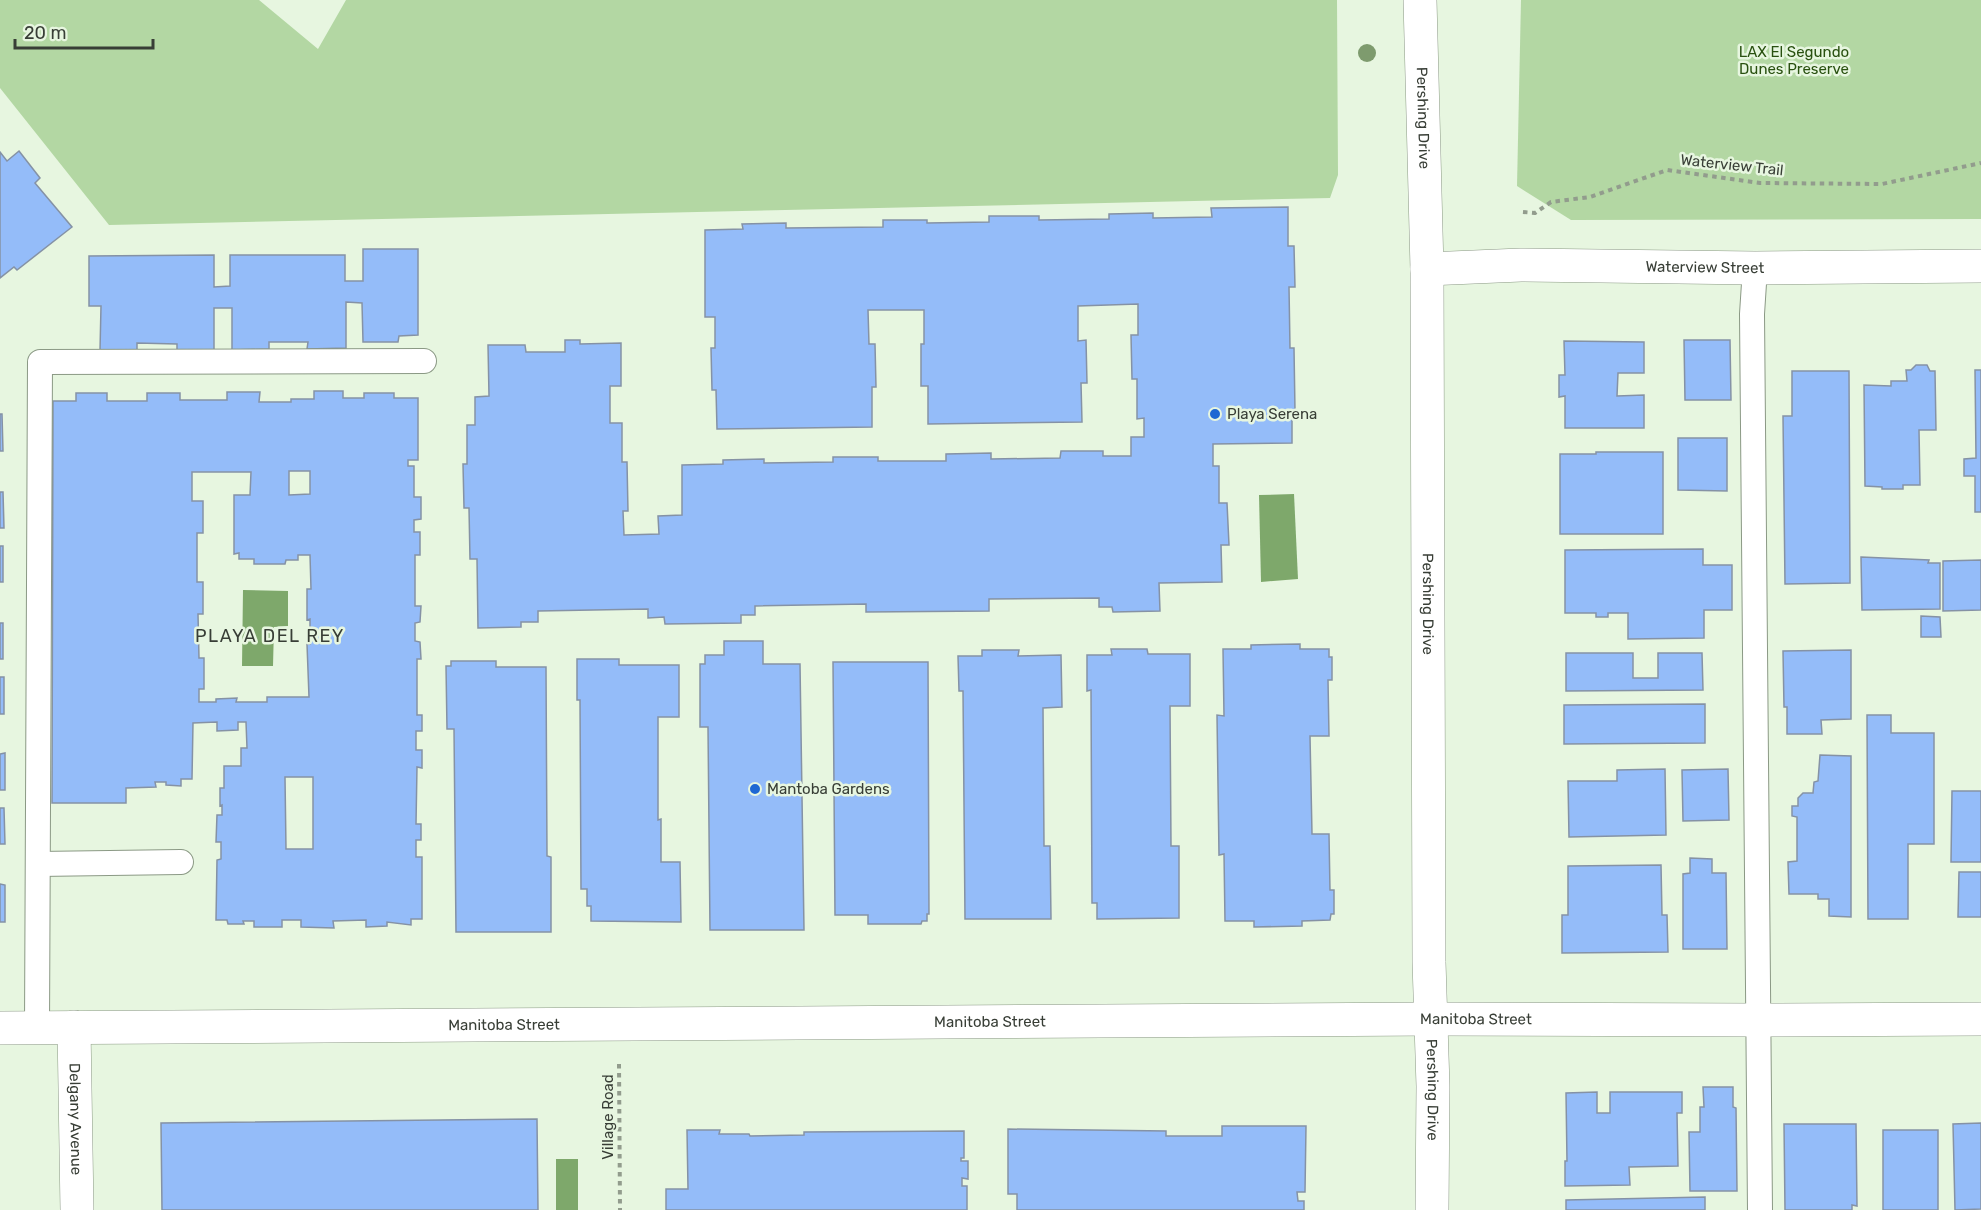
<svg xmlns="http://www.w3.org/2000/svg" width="1981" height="1210" viewBox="0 0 1981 1210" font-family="Rubik,sans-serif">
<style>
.green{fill:#b3d7a3}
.water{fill:#7ea86b}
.building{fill:#94bcf9;stroke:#8592a5;stroke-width:1.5;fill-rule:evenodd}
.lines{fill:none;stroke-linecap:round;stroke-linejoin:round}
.service-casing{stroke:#8b9985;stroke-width:26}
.minor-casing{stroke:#8b9985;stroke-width:34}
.secondary-casing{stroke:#8b9985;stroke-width:34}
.path{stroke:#929c8d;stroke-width:4;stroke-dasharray:4.5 4.5;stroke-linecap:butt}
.service{stroke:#fff;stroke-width:24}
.minor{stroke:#fff;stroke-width:33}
.secondary{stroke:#fff;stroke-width:33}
.tree{fill:#7e9b6e}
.poi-dot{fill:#1e68d3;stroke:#e7f6e0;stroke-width:2}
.labels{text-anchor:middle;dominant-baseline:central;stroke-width:5;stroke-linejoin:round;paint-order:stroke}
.park-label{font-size:15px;fill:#295110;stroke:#e7f6e0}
.street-label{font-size:15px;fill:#383e36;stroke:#e7f6e0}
.poi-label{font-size:15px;fill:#383e36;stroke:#e7f6e0;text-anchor:start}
.quarter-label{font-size:18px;letter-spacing:1.5px;fill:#383e36;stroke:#e7f6e0}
</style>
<rect width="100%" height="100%" fill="#e7f6e0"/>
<g class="green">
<polygon points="0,0 259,0 318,49 346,0 1337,0 1338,175 1330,198 109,225 0,88"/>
<polygon points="1521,0 1981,0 1981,219 1571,220 1517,186"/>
</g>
<g class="water">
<polygon points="1294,494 1298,579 1261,582 1259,495"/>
<polygon points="243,590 288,591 288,626 274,627 273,666 242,666"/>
<rect x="556" y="1159" width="22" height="51"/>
</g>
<g class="building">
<polygon points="19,151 40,178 35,183 72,227 17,270 14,267 0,278 0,152 7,161"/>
<polygon points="1288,207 1288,246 1294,246 1295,287 1289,287 1290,348 1294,348 1295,411 1292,411 1292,443 1213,444 1213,466 1219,466 1219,503 1227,503 1229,545 1221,545 1222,582 1159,583 1160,611 1113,612 1112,607 1099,607 1099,598 989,599 989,611 866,612 866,604 755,606 755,615 741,615 741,623 665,624 664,617 648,618 648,609 538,611 538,622 521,622 521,627 478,628 477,559 470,559 469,508 464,508 463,464 467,464 467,425 475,425 475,397 489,396 488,345 525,345 526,352 565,352 565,340 580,340 580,344 621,343 621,386 610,386 610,423 622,423 622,462 627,462 628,511 623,511 624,535 659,534 658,516 682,515 682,465 723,464 723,460 764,459 764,463 833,462 833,457 878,457 878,461 946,461 946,454 991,453 991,459 1060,458 1061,451 1103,451 1103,456 1131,456 1131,437 1144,437 1144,418 1137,419 1137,379 1132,379 1131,335 1138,335 1138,304 1078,306 1078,341 1086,340 1087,383 1081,383 1082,422 928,424 928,386 921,386 921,344 924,344 924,310 868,310 869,344 875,344 876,387 872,387 872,427 717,429 716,390 712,390 711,348 715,348 715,317 705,317 705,230 743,229 742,224 786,223 786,228 883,227 883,220 927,220 927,223 989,222 989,216 1039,216 1039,220 1109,219 1109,214 1153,213 1153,218 1212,217 1211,208"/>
<polygon points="363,249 418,249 418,335 399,336 398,342 363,342 362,303 346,302 346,348 307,349 308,342 269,342 269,349 232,350 232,308 214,308 214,350 177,350 177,344 137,343 137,350 100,351 101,306 89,306 89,256 214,255 214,287 230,286 230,255 345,255 345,281 363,281"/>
<polygon points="1684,340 1730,340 1731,400 1685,400"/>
<polygon points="1564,341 1644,342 1644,373 1618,373 1617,396 1644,395 1644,428 1565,428 1565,396 1559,397 1559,375 1565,375"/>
<polygon points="1916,365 1927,365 1930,371 1935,371 1936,430 1919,430 1920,485 1903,485 1903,489 1882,489 1882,487 1865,486 1864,385 1891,386 1891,381 1907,381 1906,370 1911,370"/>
<polygon points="1975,370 1981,370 1981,512 1975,512 1975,476 1964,476 1964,459 1976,458"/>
<polygon points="1792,371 1849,371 1850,583 1785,584 1783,416 1792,416"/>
<path d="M314 391H343V398H364V393H394V398H418V460H408V466H414V497H421V519L414 520V532H420V555H415V606H421L420 622 415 623V641L420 642 421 659H417V715H422V731H416V750H422V768L417 767 416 824H421V840H416V857H422V919H411V925L387 922V926L366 927V920L333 921 334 928 301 927V920H282V927H254V921H243L244 924H228L227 920H216L217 860 221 859V842H216L217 815H222V805L220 806V788H224V766H241V748H247L246 722H238V730L217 731V722L193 723 192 779H181V786L166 785V782H155L156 787 126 788V803H52L53 401H76V393H107V401H147V393H180V400H227V392H260L259 402H291V399H314ZM289 471H310V494L289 495ZM192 472H251L250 495H234V554L239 553V559H254V564H285L286 560H298V555H310L311 589H307V620L310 619V644H307L309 697H267V702H236L237 698 216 699V702H199V689H204V658H199L198 614H203V582H197V533H203V501H192ZM285 777H313V849H286Z"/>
<polygon points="0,414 2,414 3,451 0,451"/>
<polygon points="1678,438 1727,438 1727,491 1678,490"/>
<polygon points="1596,452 1663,452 1663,534 1560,534 1560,454 1596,454"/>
<polygon points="0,492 3,492 4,528 0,528"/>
<rect x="0" y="546" width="3" height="36"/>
<polygon points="1703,549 1703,565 1732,565 1732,610 1704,610 1704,638 1628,639 1628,613 1608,613 1608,617 1596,617 1596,613 1565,613 1565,550"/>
<polygon points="1861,557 1929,560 1928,563 1940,563 1940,609 1862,610"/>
<polygon points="1981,560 1981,610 1943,611 1943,561"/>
<polygon points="1921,616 1940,617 1941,637 1921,637"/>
<rect x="0" y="623" width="3" height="36"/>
<polygon points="724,641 763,641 763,664 800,664 804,930 710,930 708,727 700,727 700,664 705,664 705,655 724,655"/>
<polygon points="1300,644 1300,649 1329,649 1329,657 1332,657 1332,680 1328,680 1329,736 1310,736 1312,834 1329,834 1330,890 1334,890 1334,914 1331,914 1330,920 1302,921 1302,926 1254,927 1254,921 1225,921 1224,854 1219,855 1217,715 1224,716 1223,649 1251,649 1251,645"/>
<polygon points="1111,649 1147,649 1148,654 1190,654 1190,706 1170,706 1171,846 1179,846 1179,918 1097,919 1097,903 1092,903 1091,690 1087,691 1087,655 1112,655"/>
<polygon points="982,650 1019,650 1018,656 1061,655 1062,707 1043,708 1044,846 1050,846 1051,919 965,919 963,691 959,691 958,656 982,656"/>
<polygon points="1851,650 1851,719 1821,720 1822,734 1787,734 1787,707 1784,707 1783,651"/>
<polygon points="1566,653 1633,653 1633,678 1658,678 1658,653 1702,653 1703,690 1566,691"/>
<polygon points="577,659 619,659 619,665 679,665 679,717 658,717 658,820 661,819 661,862 680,862 681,922 591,921 591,906 587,906 587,889 581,889 580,700 577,700"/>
<polygon points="451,661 496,661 496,667 546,667 547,856 551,857 551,932 456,932 454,729 447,729 446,666 451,666"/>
<polygon points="833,662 928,662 929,914 927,914 927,921 922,921 921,924 868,924 868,915 835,915"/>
<rect x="0" y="677" width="4" height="37"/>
<polygon points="1705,704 1705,743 1564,744 1564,705"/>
<polygon points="1867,715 1891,715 1891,733 1934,733 1934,844 1908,844 1908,919 1868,919"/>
<polygon points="5,753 5,790 0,790 0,754"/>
<polygon points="1820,755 1851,756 1851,917 1829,916 1829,899 1818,899 1818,894 1789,894 1788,862 1797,861 1797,817 1792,816 1792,806 1798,806 1798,798 1803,793 1813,793 1814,782 1818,781"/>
<polygon points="1665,769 1666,835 1569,837 1568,781 1617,781 1617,770"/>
<polygon points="1728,769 1729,820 1683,821 1682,770"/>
<polygon points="1952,791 1981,791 1981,862 1951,862"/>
<polygon points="0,808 4,808 5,844 0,844"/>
<polygon points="1690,858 1712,859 1712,873 1726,873 1727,949 1683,949 1683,874 1690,873"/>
<polygon points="1661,865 1662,915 1667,915 1668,952 1562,953 1562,915 1568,915 1568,866"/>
<polygon points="1959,872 1981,872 1981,917 1958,917"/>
<polygon points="0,884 5,885 5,922 0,922"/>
<polygon points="1703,1087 1733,1087 1733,1107 1736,1108 1737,1191 1690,1191 1689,1132 1700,1132 1700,1107 1704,1107"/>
<polygon points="1597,1092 1597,1113 1610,1113 1610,1092 1682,1092 1682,1113 1677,1113 1678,1166 1629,1167 1630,1185 1565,1186 1565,1161 1567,1161 1566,1093"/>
<polygon points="537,1119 538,1210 162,1210 161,1123"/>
<polygon points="1981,1123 1981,1209 1955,1210 1953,1124"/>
<polygon points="1784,1124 1856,1124 1857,1206 1852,1205 1852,1210 1785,1210"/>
<polygon points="1222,1126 1306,1126 1305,1192 1297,1192 1298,1201 1304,1201 1304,1210 1017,1210 1017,1194 1008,1194 1008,1129 1166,1131 1166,1136 1222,1136"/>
<polygon points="687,1130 720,1130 719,1134 749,1134 750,1136 804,1135 804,1132 964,1131 964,1158 961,1158 961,1161 968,1161 968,1179 962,1178 962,1186 967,1186 967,1210 666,1210 666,1189 688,1189"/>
<rect x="1883" y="1130" width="55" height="80"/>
<polygon points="1705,1197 1705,1210 1566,1210 1566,1200"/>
</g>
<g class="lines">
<defs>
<g id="service">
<polyline points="1755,268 1752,314 1760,1210"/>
<polyline points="38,864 181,862"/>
<polyline points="37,1027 40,362 424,361"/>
</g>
<g id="minor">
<path id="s1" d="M1427 269 1521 265 1755 268 1981 266"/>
<path id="s2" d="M74 1027 77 1210"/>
<path id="s3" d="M0 1028 1431 1019 1759 1020 1981 1019"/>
</g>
<g id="secondary">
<path id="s4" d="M1420 0 1427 269 1429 962 1433 1086 1432 1210"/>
</g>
</defs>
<use href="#service" class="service-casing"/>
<use href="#minor" class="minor-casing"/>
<use href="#secondary" class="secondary-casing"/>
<g class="path">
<polyline points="1523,212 1535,213 1551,202 1590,197 1667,170 1760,183 1882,184 1981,163"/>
<polyline points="619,1064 620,1210"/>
</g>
<use href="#service" class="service"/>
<use href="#minor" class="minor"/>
<use href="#secondary" class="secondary"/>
</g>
<circle class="tree" cx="1367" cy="53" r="9"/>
<g class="poi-dot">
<circle cx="1215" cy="414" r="6"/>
<circle cx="755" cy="789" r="6"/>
</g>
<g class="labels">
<g class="park-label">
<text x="1794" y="52">LAX El Segundo<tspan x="1794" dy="17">Dunes Preserve</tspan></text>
</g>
<g class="street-label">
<text stroke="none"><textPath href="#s4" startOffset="118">Pershing Drive</textPath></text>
<text transform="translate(1732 165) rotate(6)">Waterview Trail</text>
<text stroke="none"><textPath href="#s1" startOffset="278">Waterview Street</textPath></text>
<text stroke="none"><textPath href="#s4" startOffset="604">Pershing Drive</textPath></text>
<text stroke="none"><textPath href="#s3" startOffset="1476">Manitoba Street</textPath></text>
<text stroke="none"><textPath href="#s3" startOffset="990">Manitoba Street</textPath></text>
<text stroke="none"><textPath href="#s3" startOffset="504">Manitoba Street</textPath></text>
<text stroke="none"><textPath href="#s4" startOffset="1090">Pershing Drive</textPath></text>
<text transform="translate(608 1117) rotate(-90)">Village Road</text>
<text stroke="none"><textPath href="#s2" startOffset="92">Delgany Avenue</textPath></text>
</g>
<g class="poi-label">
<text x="1227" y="414">Playa Serena</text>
<text x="767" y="789">Mantoba Gardens</text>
</g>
<g class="quarter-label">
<text x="270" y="636">PLAYA DEL REY</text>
</g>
</g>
<path d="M15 39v9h138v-9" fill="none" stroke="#383e36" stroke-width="3"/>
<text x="24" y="39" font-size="18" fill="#383e36" stroke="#e7f6e0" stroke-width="4.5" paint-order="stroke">20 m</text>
</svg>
